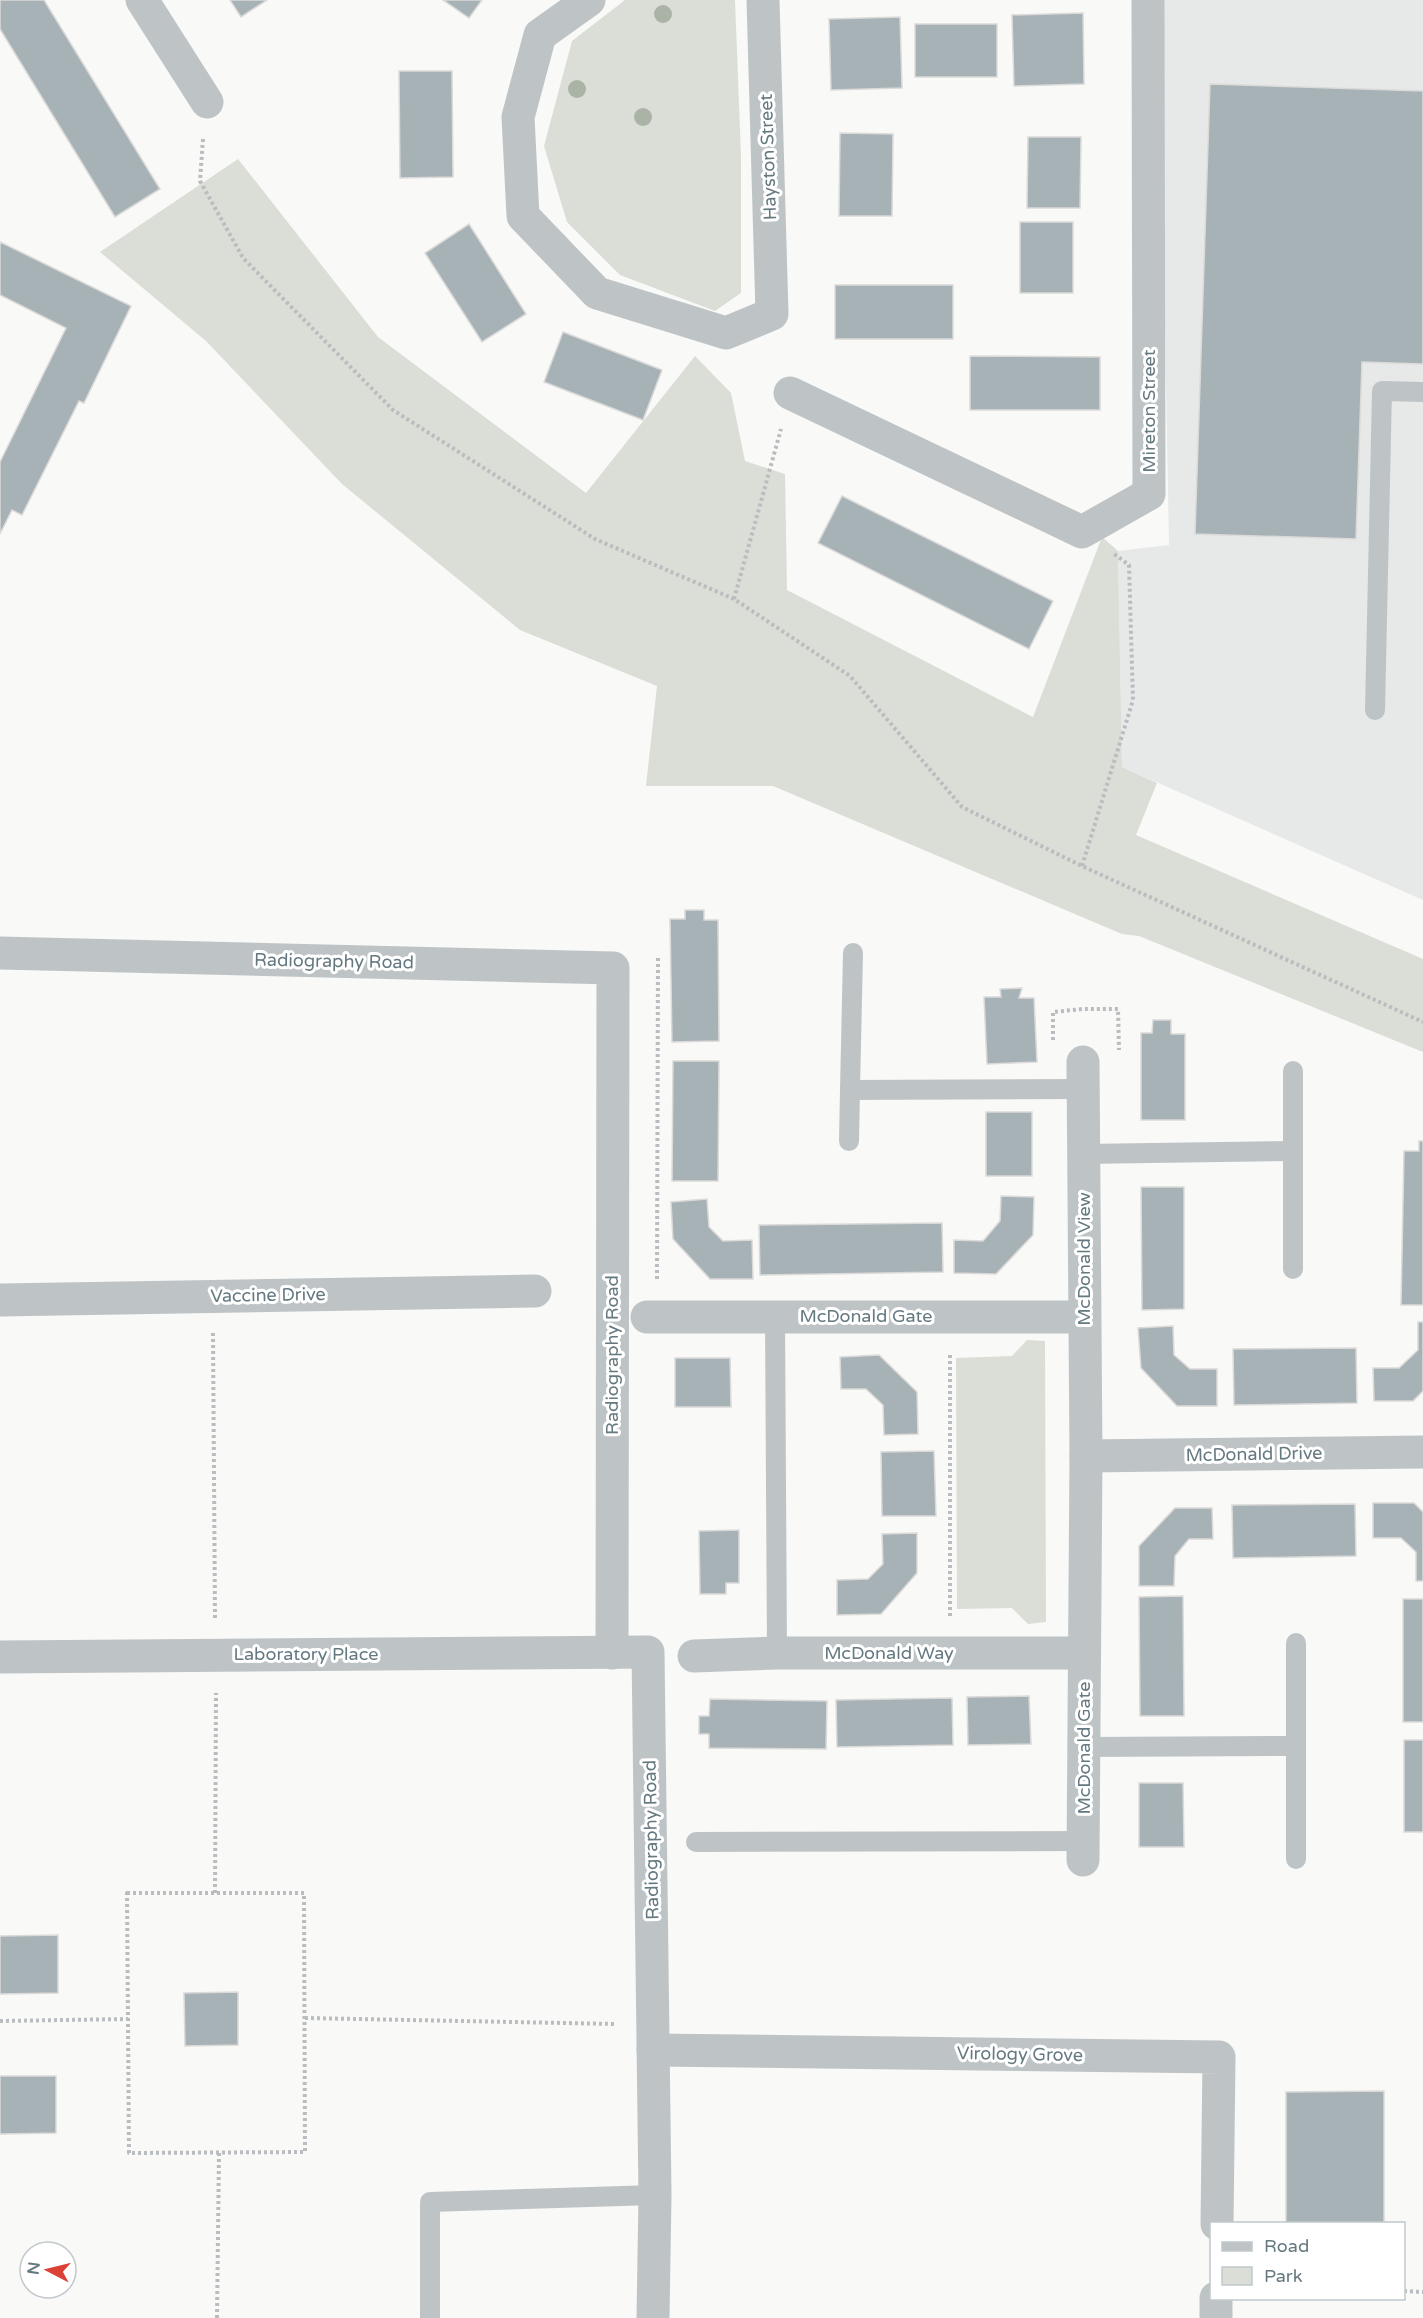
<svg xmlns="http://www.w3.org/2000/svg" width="1423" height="2318" viewBox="0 0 1423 2318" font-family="'Varela Round',sans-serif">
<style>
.built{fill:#e7e9e8}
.green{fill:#daded6}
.building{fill:#a7b2b6;stroke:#dbdad9;stroke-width:1.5}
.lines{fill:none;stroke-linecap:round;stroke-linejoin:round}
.path{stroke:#b9bdbf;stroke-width:4;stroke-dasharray:3 3;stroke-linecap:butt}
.service{stroke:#bec4c6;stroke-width:20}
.minor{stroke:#bec4c6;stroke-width:33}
.tree{fill:#abb3a6}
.labels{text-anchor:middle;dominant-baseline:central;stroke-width:6;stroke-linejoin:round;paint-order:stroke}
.street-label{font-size:18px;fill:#657980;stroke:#fff}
</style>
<rect width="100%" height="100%" fill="#f9f9f7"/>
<polygon class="built" points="1159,0 1423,0 1423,900 1122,767 1118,551 1169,545"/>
<g class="green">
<polygon points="625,0 735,0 741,156 741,293 715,311 620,275 567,222 544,146 572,41"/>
<polygon points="238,159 378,337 586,493 695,356 731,393 745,461 785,474 787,590 1033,717 1102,537 1118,551 1122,767 1157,783 1136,835 1423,959 1423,1052 1139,936 1122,934 773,786 646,786 657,686 520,630 342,484 206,341 100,252"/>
<polygon points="1027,1340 1045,1341 1046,1622 1028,1624 1012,1608 957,1609 956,1358 1012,1356"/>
</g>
<g class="building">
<polygon points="0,0 44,0 160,189 115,217 0,29"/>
<polygon points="230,0 267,0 241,17"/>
<polygon points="443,0 482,0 469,18"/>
<polygon points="1083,13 1084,84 1014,86 1012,15"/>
<polygon points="900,17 902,88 831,90 829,19"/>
<rect x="915" y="24" width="82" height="53"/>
<polygon points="399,71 452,71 453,177 400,178"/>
<polygon points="1210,84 1423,91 1423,364 1362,362 1356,539 1195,534"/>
<polygon points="840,133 893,134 892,216 839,216"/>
<polygon points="1028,137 1081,137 1080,208 1027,208"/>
<rect x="1020" y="222" width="53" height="71"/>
<polygon points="469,224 526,314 482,342 425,253"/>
<polygon points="0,242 131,306 84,403 79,401 22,515 12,510 0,534 0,462 66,328 0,295"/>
<rect x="835" y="285" width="118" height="54"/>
<polygon points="563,332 662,370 643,420 544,382"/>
<polygon points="970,356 1100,357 1100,410 970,410"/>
<polygon points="842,496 1053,601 1029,649 818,543"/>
<polygon points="685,910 704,910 704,920 718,920 719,1041 672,1042 670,919 685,919"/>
<polygon points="1022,988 1019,998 1034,998 1037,1062 987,1064 984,997 1001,997 1000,989"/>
<polygon points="1153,1020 1171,1020 1171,1034 1185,1034 1185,1120 1141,1120 1141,1033 1152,1033"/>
<polygon points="673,1061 719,1061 718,1181 672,1181"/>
<rect x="986" y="1112" width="46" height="64"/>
<polygon points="1419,1141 1423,1141 1423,1305 1401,1305 1404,1151 1419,1151"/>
<polygon points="1141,1187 1184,1187 1184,1309 1142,1310"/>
<polygon points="1001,1196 1034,1197 1033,1235 996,1274 954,1273 954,1240 983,1241 1000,1221"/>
<polygon points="707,1199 709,1227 723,1241 752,1240 753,1279 710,1279 673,1239 671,1202"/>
<polygon points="942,1223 943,1272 760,1275 759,1225"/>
<polygon points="1418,1322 1423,1322 1423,1391 1413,1401 1374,1401 1373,1368 1399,1368 1418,1350"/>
<polygon points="1173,1326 1174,1355 1190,1369 1217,1369 1217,1406 1177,1406 1141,1368 1138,1328"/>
<polygon points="1356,1348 1357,1403 1234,1405 1233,1349"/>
<polygon points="879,1355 917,1392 918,1434 884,1435 883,1405 866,1389 841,1389 840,1357"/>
<polygon points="675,1358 730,1358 731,1407 675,1407"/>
<polygon points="934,1451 936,1516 882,1516 881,1452"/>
<polygon points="1373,1503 1414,1503 1423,1512 1423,1581 1416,1581 1416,1552 1401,1538 1373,1538"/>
<polygon points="1355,1504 1356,1556 1233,1558 1232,1505"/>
<polygon points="1175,1508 1212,1508 1213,1539 1189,1539 1175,1556 1174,1586 1139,1586 1139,1546"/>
<polygon points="739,1530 739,1583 726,1583 726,1594 700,1594 699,1531"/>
<polygon points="917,1533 917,1573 881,1614 837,1615 837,1580 868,1579 883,1564 882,1534"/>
<polygon points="1183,1596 1184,1716 1140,1716 1139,1597"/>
<rect x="1403" y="1599" width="20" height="123"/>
<polygon points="1029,1696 1031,1744 968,1745 967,1697"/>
<polygon points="952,1698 953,1745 837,1747 836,1700"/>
<polygon points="710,1699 827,1701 826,1749 709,1748 709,1734 699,1734 699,1716 709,1716"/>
<rect x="1404" y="1740" width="19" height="92"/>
<polygon points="1139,1783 1183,1783 1184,1847 1139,1847"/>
<polygon points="58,1935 58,1993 0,1994 0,1936"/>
<polygon points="238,1992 238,2045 185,2046 184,1993"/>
<polygon points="0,2076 56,2076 56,2133 0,2134"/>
<polygon points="1384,2091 1384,2224 1286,2224 1286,2092"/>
</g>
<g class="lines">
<g class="path">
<polyline points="203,139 200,181 243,258 393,410 595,539 734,599 850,676 962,807 1082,866 1423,1022"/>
<polyline points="734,599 781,429"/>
<polyline points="1082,866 1133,700 1129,565 1114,554"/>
<polyline points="1053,1040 1053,1012 1083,1009 1118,1009 1119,1050"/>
<polyline points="657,1279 658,955"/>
<polyline points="213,1333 215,1619"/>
<polyline points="950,1616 950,1352"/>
<polygon points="127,1893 304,1893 305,2152 129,2153"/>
<polyline points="215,1893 216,1693"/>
<polyline points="305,2018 616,2024"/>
<polyline points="0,2021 128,2019"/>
<polyline points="1404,2291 1423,2292"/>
<polyline points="217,2318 219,2153"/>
</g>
<g class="service">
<polyline points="1375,710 1382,391 1423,392"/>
<polyline points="853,953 850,1090 1083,1089"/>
<polyline points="849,1141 850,1090"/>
<polyline points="1083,1154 1293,1151"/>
<polyline points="1293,1269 1293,1071"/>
<polyline points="775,1316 777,1653"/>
<polyline points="1296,1643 1296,1859"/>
<polyline points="1084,1747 1296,1746"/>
<polyline points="696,1842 1083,1841"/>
<polyline points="430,2318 430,2202 655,2195"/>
</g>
<g class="minor">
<polyline points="142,0 207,102"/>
<polyline points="589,0 540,35 518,117 523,216 597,293 726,333 772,314 763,0"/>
<polyline points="790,393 1082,532 1149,494 1148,0"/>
<polyline points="0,953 613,968 612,1653"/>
<polyline points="0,1300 535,1291"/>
<polyline points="647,1317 1084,1317"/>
<polyline points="1086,1456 1423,1452"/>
<polyline points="694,1656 777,1653 1084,1653"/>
<polyline points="0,1657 648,1652 655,2195 653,2318"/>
<polyline points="1083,1860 1086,1456 1083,1062"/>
<polyline points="653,2050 1219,2057 1217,2224"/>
<polyline points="1216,2318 1216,2298"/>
</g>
</g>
<g class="tree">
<circle cx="663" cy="14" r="9"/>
<circle cx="577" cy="89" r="9"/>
<circle cx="643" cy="117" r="9"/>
</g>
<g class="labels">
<g class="street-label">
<text transform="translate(768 157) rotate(-92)">Hayston Street</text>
<text transform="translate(1149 411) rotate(-90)">Mireton Street</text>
<text transform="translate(334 961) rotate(1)">Radiography Road</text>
<text transform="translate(1084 1259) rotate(-90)">McDonald View</text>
<text transform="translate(268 1295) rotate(-1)">Vaccine Drive</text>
<text x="866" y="1316">McDonald Gate</text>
<text transform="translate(612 1355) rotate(-90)">Radiography Road</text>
<text transform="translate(1254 1454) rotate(-1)">McDonald Drive</text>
<text x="889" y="1653">McDonald Way</text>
<text x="306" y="1654">Laboratory Place</text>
<text transform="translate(1084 1748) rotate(-90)">McDonald Gate</text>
<text transform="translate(651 1840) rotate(-91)">Radiography Road</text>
<text transform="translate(1020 2054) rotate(1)">Virology Grove</text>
</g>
</g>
<rect x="1210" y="2222" width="195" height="78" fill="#ffffff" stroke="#c1c9cc" stroke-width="1.5"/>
<rect x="1222" y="2242" width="30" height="9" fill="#bec4c6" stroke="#c1c9cc" stroke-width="1.5"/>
<text x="1264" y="2252" font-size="18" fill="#657980">Road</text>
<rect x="1222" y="2267" width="30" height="18" fill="#daded6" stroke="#c1c9cc" stroke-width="1.5"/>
<text x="1264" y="2282" font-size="18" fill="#657980">Park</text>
<g transform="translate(48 2270) rotate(277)"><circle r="28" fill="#ffffff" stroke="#c1c9cc" stroke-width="1.5"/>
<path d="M0-4.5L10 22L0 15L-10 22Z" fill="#db4134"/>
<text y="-9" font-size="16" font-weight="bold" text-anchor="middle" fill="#657980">N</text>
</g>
</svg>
